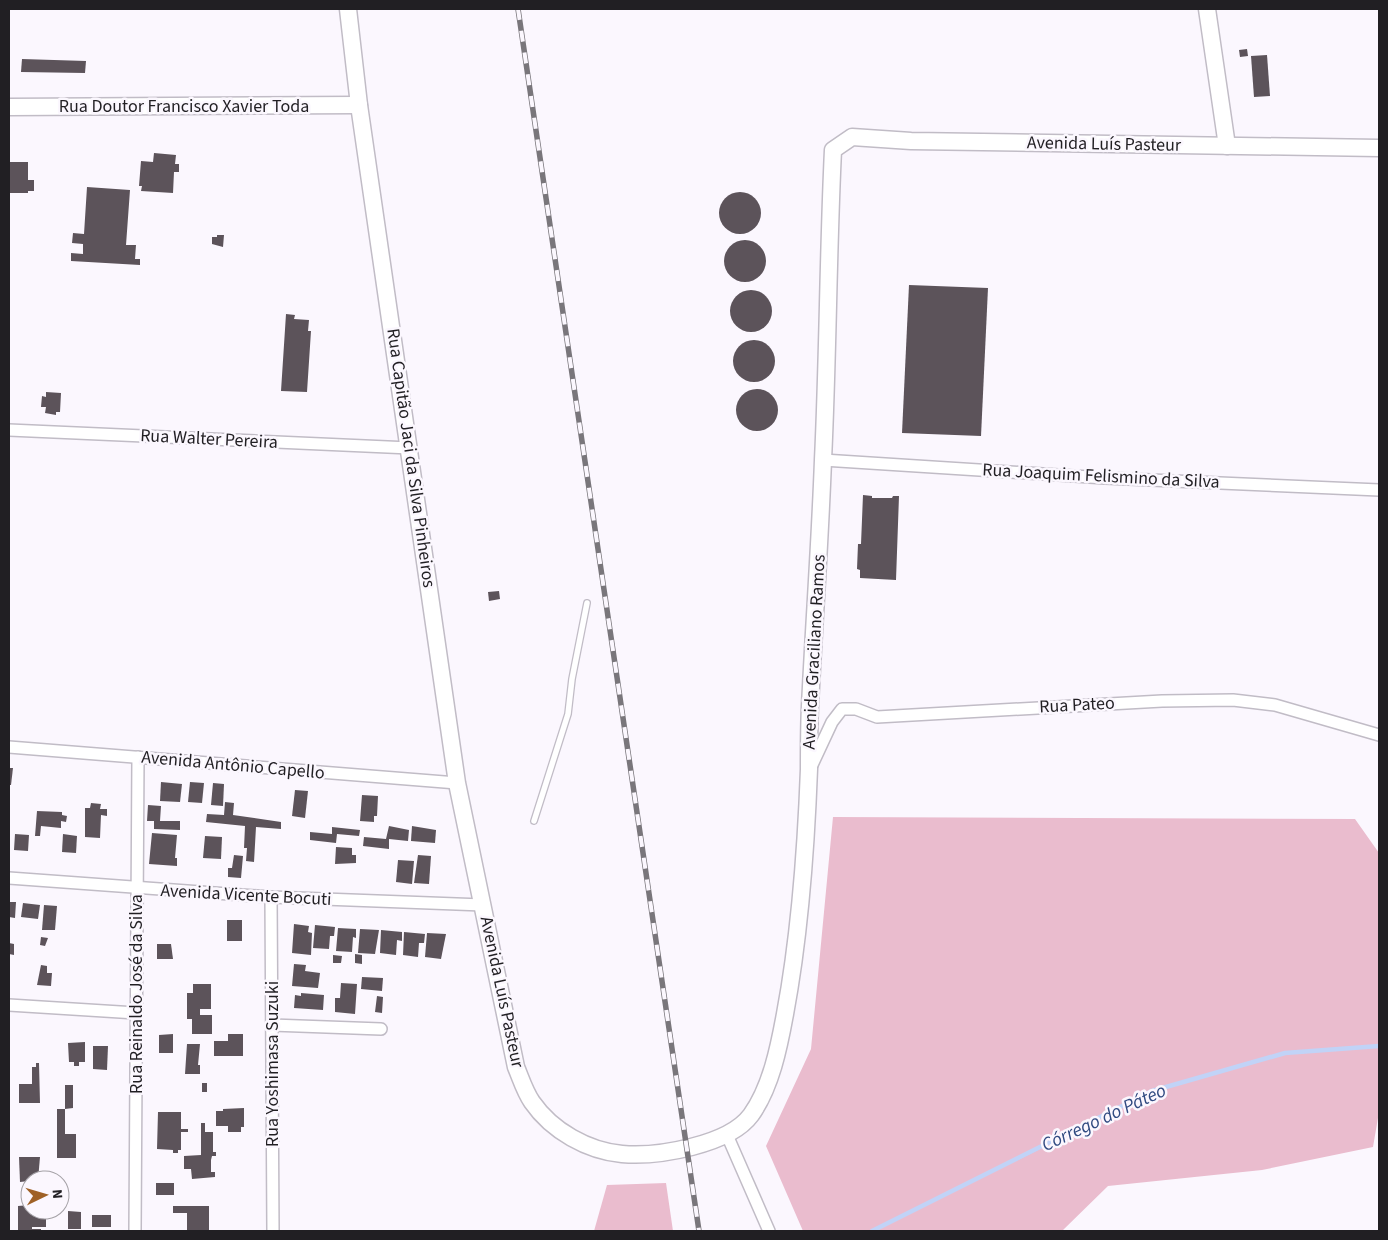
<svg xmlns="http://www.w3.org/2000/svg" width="1388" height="1240" viewBox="0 0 1388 1240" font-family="'Source Sans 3',sans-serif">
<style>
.green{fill:#eabcce}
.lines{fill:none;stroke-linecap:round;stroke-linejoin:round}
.stream{stroke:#c1d3f7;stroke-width:4.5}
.building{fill:#5c535a}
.lane-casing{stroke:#c1bcc6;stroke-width:8}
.street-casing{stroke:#c1bcc6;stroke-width:14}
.secondary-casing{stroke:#c1bcc6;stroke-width:19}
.lane{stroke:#fff;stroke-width:5.5}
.street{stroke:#fff;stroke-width:11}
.secondary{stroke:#fff;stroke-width:16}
.rail-casing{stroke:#79767b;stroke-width:5.5}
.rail{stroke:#fbf7fe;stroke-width:4;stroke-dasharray:11;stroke-linecap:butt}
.labels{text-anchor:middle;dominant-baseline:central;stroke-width:5;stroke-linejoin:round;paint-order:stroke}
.street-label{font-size:18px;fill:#211f23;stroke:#fbf7fe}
.water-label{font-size:19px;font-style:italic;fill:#304a81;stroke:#fbf7fe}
</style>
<rect width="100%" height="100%" fill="#fbf7fe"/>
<g class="green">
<polygon points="833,817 1355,819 1379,853 1379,1112 1373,1147 1262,1170 1108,1186 1062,1231 803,1231 766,1146 811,1049"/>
<polygon points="666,1183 673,1231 594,1231 607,1185"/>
</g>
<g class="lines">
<polyline class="stream" points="872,1231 1152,1091 1285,1053 1379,1046"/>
</g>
<g class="building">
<polygon points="1247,49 1248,56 1240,57 1239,50"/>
<polygon points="1267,55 1270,96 1254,97 1251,56"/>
<polygon points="22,59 86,61 85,73 21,72"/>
<polygon points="154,153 176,155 175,164 179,164 179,172 174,172 173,193 141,191 142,186 139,186 141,161 153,162"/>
<polygon points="9,162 28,162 28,180 34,180 34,191 28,191 28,193 9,193"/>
<polygon points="87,187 130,190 126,245 136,245 135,259 140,259 140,265 71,261 71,253 83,254 83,244 72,243 73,233 84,234"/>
<circle cx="740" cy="213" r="21"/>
<polygon points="217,235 224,235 223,247 212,244 212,237 217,237"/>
<circle cx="745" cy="261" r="21"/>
<polygon points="909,285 988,288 981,436 902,433"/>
<circle cx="751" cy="311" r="21"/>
<polygon points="286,314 295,315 294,319 309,320 308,331 311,331 307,392 281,391"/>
<circle cx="754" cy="361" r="21"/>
<circle cx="757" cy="410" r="21"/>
<polygon points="46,392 61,393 60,412 56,412 56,415 45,413 46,407 41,407 42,396 46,397"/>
<polygon points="863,495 872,496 872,498 892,498 893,496 899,496 896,580 860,578 860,570 857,569 858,544 861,544"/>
<polygon points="499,591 500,599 489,601 488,592"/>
<polygon points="9,768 13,768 11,785 9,785"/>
<polygon points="161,782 182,784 180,802 160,801"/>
<polygon points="190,782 204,783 202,803 188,802"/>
<polygon points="213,783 224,784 223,806 211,805"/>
<polygon points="295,790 308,791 305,818 292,816"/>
<polygon points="362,795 378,796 377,816 374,816 374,822 360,821"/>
<polygon points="225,802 234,803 233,815 281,822 281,829 256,827 254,862 246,861 247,848 244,848 245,826 206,822 207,814 224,815"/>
<polygon points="91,803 101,804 100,809 107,809 107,816 101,815 100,838 85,837 85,808 90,808"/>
<polygon points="148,805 161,806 160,821 180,821 180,830 154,829 154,821 147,821"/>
<polygon points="37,811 62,812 62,815 67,816 66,822 61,821 61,828 41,826 40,836 35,836"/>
<polygon points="389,826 409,830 408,841 389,839 389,849 363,846 364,837 386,839"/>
<polygon points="412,826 436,830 435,843 411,841"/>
<polygon points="332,827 360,830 359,836 337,834 336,843 310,840 310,832 332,834"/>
<polygon points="152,833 177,835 175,858 177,858 177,866 149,864"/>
<polygon points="15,834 29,835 28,851 14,850"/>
<polygon points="63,834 77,836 76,853 62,852"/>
<polygon points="205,836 222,837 221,859 203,858"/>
<polygon points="336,847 352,848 352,855 356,855 356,863 335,864"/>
<polygon points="234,855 243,856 241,878 228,877 228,868 232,868"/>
<polygon points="418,855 431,856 429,884 414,883"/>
<polygon points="398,860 414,861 412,884 396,882"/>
<polygon points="9,902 16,902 15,918 9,917"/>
<polygon points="23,903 40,905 38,919 21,917"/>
<polygon points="44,905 57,906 55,930 42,930"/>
<rect x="227" y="920" width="15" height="21"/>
<polygon points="294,924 309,926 308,932 312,933 311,955 292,953"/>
<polygon points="315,925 335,927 334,936 330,936 329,949 313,948"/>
<polygon points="338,928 356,929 356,938 353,937 352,952 336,951"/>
<polygon points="360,929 379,930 375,954 358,953"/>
<polygon points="381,930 402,932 402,941 397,940 396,955 380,953"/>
<polygon points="404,932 425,934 424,943 419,943 418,957 403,955"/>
<polygon points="427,933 446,934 441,959 425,957"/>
<polygon points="41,937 48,938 45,946 40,945"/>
<polygon points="9,943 14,944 14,955 9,954"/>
<polygon points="157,944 171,944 173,959 157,959"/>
<polygon points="355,954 362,955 362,964 355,963"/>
<polygon points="333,955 342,956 341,963 333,963"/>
<polygon points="294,964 306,965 305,971 320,973 318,988 292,986"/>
<polygon points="41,965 47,966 47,973 52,973 51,986 37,985"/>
<polygon points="362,977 383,978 382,991 361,989"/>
<polygon points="341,983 357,984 355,1014 335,1012 335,998 340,998"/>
<polygon points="193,984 211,984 211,1009 200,1009 200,1015 212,1015 212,1034 192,1034 192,1019 187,1019 187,993 193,993"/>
<polygon points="301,993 324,995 323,1010 294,1008 295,995 301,996"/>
<polygon points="377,996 383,997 382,1013 375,1012"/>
<polygon points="173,1034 173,1053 159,1053 159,1035"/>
<polygon points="228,1034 243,1034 243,1056 214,1056 214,1041 228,1041"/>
<polygon points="85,1042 85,1062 79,1062 79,1066 74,1066 74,1062 69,1062 68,1043"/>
<polygon points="187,1044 200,1044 198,1065 200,1065 200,1074 185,1074"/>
<polygon points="93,1046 108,1046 107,1070 93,1069"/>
<polygon points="36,1063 39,1063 40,1103 19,1103 19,1084 32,1084 32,1067 36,1067"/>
<rect x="202" y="1083" width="5" height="9"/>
<polygon points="65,1085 73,1085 73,1108 65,1109"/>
<polygon points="244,1108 244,1127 241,1127 241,1132 228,1132 228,1126 216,1126 216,1111 223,1111 223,1109"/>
<polygon points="57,1109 65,1109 65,1134 76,1134 76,1158 57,1158"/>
<polygon points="158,1112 181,1112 181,1129 188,1129 188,1132 181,1132 181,1150 178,1150 178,1153 173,1153 173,1150 157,1149"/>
<polygon points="201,1123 205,1123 205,1132 213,1132 213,1152 216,1152 216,1156 212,1156 211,1160 211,1172 215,1172 215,1177 192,1179 191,1169 184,1169 184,1156 201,1155"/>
<polygon points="19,1157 40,1157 38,1180 20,1182"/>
<rect x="60" y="1182" width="4" height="23"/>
<rect x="156" y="1183" width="18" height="12"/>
<polygon points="30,1205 30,1210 46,1210 46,1227 32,1227 32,1229 41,1229 41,1231 18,1231 18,1206"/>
<polygon points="173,1206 209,1206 209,1231 187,1230 187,1213 173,1213"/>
<polygon points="68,1211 81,1212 81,1229 68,1229"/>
<rect x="92" y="1215" width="19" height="12"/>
</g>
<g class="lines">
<defs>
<polyline id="lane" points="534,821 568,714 572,679 587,603"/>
<g id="street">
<polyline points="9,430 410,448"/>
<polyline points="823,460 1105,478 1379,490"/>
<polyline points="9,747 457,783"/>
<polyline points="811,767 832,722 842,709 856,709 877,717 1162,701 1233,700 1275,705 1379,735"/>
<polyline points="9,878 271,897 483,905"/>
<polyline points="271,897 273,1231"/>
<polyline points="9,1005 136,1013"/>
<polyline points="272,1025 381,1029"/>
<polyline points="727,1135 769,1231"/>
<polyline points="135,1231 138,757"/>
</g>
<g id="secondary">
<path d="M348 9 359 105 457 783 516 1067C521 1079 525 1092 532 1102 552 1131 588 1151 622 1154 658 1157 729 1145 751 1115 771 1087 779 1047 785 1014 800 934 806 850 809 769 809 748 809 727 810 706 814 624 820 542 823 460 828 356 828 253 833 150L852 137 911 141 1379 148"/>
<polyline points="1207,9 1227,146"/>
<polyline points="9,107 359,105"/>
</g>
</defs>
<use href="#lane" class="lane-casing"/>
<use href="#street" class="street-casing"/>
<use href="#secondary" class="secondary-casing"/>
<use href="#lane" class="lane"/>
<use href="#street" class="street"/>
<use href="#secondary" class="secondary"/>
<defs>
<polyline id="rail" points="518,9 699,1231"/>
</defs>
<use href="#rail" class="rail-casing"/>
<use href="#rail" class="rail"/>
</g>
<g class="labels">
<g class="street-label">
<text x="184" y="106">Rua Doutor Francisco Xavier Toda</text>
<text transform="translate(1104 144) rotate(1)">Avenida Luís Pasteur</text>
<text transform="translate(209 439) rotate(3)">Rua Walter Pereira</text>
<text transform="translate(411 458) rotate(82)">Rua Capitão Jaci da Silva Pinheiros</text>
<text transform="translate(1101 476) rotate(3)">Rua Joaquim Felismino da Silva</text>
<text transform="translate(814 652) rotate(-87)">Avenida Graciliano Ramos</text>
<text transform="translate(1077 705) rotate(-3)">Rua Pateo</text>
<text transform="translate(233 765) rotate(5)">Avenida Antônio Capello</text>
<text transform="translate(246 895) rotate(3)">Avenida Vicente Bocuti</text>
<text transform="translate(502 992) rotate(78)">Avenida Luís Pasteur</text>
<text transform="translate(136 994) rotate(-90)">Rua Reinaldo José da Silva</text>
<text transform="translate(272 1064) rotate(-90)">Rua Yoshimasa Suzuki</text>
</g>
<g class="water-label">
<text transform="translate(1104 1118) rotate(-25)">Córrego do Páteo</text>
</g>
</g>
<rect width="1388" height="1240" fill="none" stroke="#211f23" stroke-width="20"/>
<g transform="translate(45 1195) rotate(85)"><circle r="24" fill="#fbf7fe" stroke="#a4a1a6"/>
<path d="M0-4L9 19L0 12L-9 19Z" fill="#9f6126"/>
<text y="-8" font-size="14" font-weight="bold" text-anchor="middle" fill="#211f23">N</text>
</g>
</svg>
